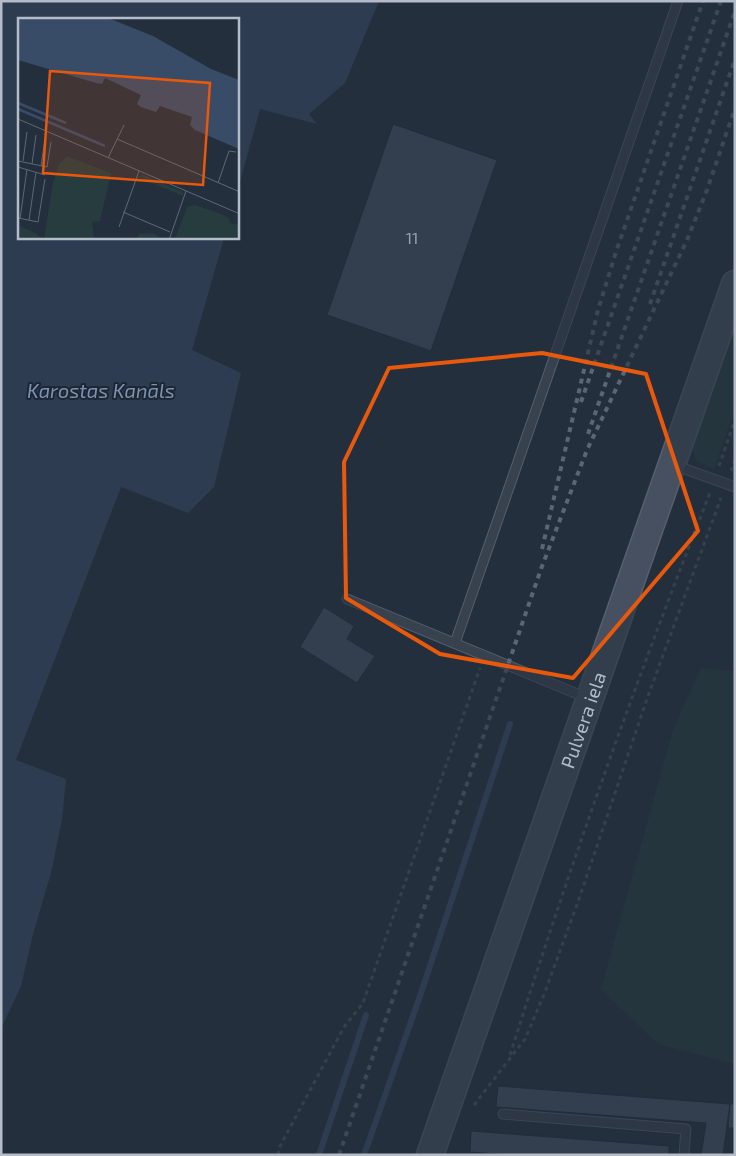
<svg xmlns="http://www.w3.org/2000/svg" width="736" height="1156" viewBox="0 0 736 1156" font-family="'Exo 2',sans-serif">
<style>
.green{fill:#263c3f}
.water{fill:#394c67}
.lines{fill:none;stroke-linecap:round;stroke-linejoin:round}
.stream{stroke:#394c67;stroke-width:6}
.building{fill:#455162;stroke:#1f2835}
.service-casing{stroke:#565f6c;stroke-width:11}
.secondary-casing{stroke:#565f6c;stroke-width:29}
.path{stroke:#44595c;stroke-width:3;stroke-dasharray:4 4;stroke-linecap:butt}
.service{stroke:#38414e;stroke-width:9}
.secondary{stroke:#465061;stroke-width:26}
.rail{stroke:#5a6575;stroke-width:4;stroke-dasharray:5 5;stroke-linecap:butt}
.marked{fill:none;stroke:#e8590c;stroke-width:4;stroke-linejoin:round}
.labels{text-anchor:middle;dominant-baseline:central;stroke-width:4;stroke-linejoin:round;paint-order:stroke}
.number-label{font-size:16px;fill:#98a1af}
.street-label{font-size:19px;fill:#b4bcc9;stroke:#1d2633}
.water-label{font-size:20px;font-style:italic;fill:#7c92b1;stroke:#1d2633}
.inset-river{fill:none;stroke:#394c67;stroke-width:2.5}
.inset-road{fill:none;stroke:#5e6776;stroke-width:1}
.view{fill:#e8590c;fill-opacity:0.15;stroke:#e8590c;stroke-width:2.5}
.inset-edge{fill:none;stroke:#b4bcc9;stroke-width:2.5}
</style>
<rect width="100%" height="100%" fill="#242f3e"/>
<g class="green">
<polygon points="735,323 735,409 714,469 696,461 692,448"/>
<polygon points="701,668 735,671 735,1064 658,1044 601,989 673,730"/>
</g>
<polygon class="water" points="1,1 379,1 345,83 309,114 317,124 260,109 238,189 238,19 19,19 19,238 224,238 192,350 241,373 214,487 188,513 121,487 16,760 66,779 62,820 51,873 33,934 21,986 1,1029"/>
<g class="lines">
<g class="stream">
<polyline points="319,1155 366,1015"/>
<polyline points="364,1155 420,996 510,724"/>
</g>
</g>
<g class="building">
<polygon points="393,124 497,160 431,351 327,315"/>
<polygon points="324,607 354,626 347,639 375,656 357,683 300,647"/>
<polygon points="498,1086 730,1104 723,1155 701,1155 706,1123 496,1107"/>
<polygon points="730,1104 735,1104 735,1128 728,1128"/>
<polygon points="471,1131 669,1146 669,1155 507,1155 470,1152"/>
</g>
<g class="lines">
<defs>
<g id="service">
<polyline points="674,465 735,487"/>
<polyline points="347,599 587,698"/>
<polyline points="455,643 678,1"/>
<polyline points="503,1114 686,1129 684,1155"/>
</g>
<g id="secondary">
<path id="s1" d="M430 1155 735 284"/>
</g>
</defs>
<use href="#service" class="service-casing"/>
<use href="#secondary" class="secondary-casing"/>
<g class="path">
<polyline points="719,466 735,420"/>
<polyline points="731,471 735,459"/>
<path d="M510 1055C570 865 637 678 710 493"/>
<polyline points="474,1105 525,1039 545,992 579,899 648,696 721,498"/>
<polyline points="278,1155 279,1148 344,1027 363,1003 480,668"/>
</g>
<use href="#service" class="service"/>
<use href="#secondary" class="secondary"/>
<g class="rail">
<polyline points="650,304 735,59"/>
<polyline points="581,402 721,1"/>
<polyline points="588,434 735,11"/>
<polyline points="542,549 598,310 616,252 703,1"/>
<polyline points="339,1155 541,569 587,450 687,240 707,190 735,108"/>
</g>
</g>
<path d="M0 0H736V1156H0ZM542 353 646 374 698 531 573 678 440 654 346 598 344 462 389 368Z" fill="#242f3e" fill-opacity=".55" fill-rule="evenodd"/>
<path class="marked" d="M542 353 646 374 698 531 573 678 440 654 346 598 344 462 389 368Z"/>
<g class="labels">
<g class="number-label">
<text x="412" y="237">11</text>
</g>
<g class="street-label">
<text stroke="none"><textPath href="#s1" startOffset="461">Pulvera iela</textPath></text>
</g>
<g class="water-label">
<text x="101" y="390">Karostas Kanāls</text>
</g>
</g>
<g transform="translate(18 18)">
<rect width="221" height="221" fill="#242f3e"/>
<path d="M49 138 93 155 82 203 74 204 76 221H26L35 165 41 146ZM124 156 165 174V178L120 159ZM177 187 203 196 211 200 212 205 221 207V221H157L169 189ZM0 207 19 216 23 221H0ZM134 215 146 221H119L121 216Z" fill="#263c3f"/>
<path d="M0 0H90L135 18 193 51 221 62V131L177 112 172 107 174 99 142 88 138 94 123 89 119 86 123 77 87 60 84 66 78 65 0 42Z" fill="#394c67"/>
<path class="inset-river" d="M0 85 48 105M0 91 87 128"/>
<path class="inset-road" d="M0 101 222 196M99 121 222 174M90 140 106 107M0 143 29 149 33 124M5 143 9 114M14 146 18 117M23 148 27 121M0 149 27 157M200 165 211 133 218 134M105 194 152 214M0 200 20 204 27 161M2 201 9 151M11 202 18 154M101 209 121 153M151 222 168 173"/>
<path class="view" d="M32 53 192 65 185 167 25 155Z"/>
<rect width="221" height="221" class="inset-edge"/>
</g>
<rect width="736" height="1156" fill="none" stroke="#b4bcc9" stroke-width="5"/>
</svg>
